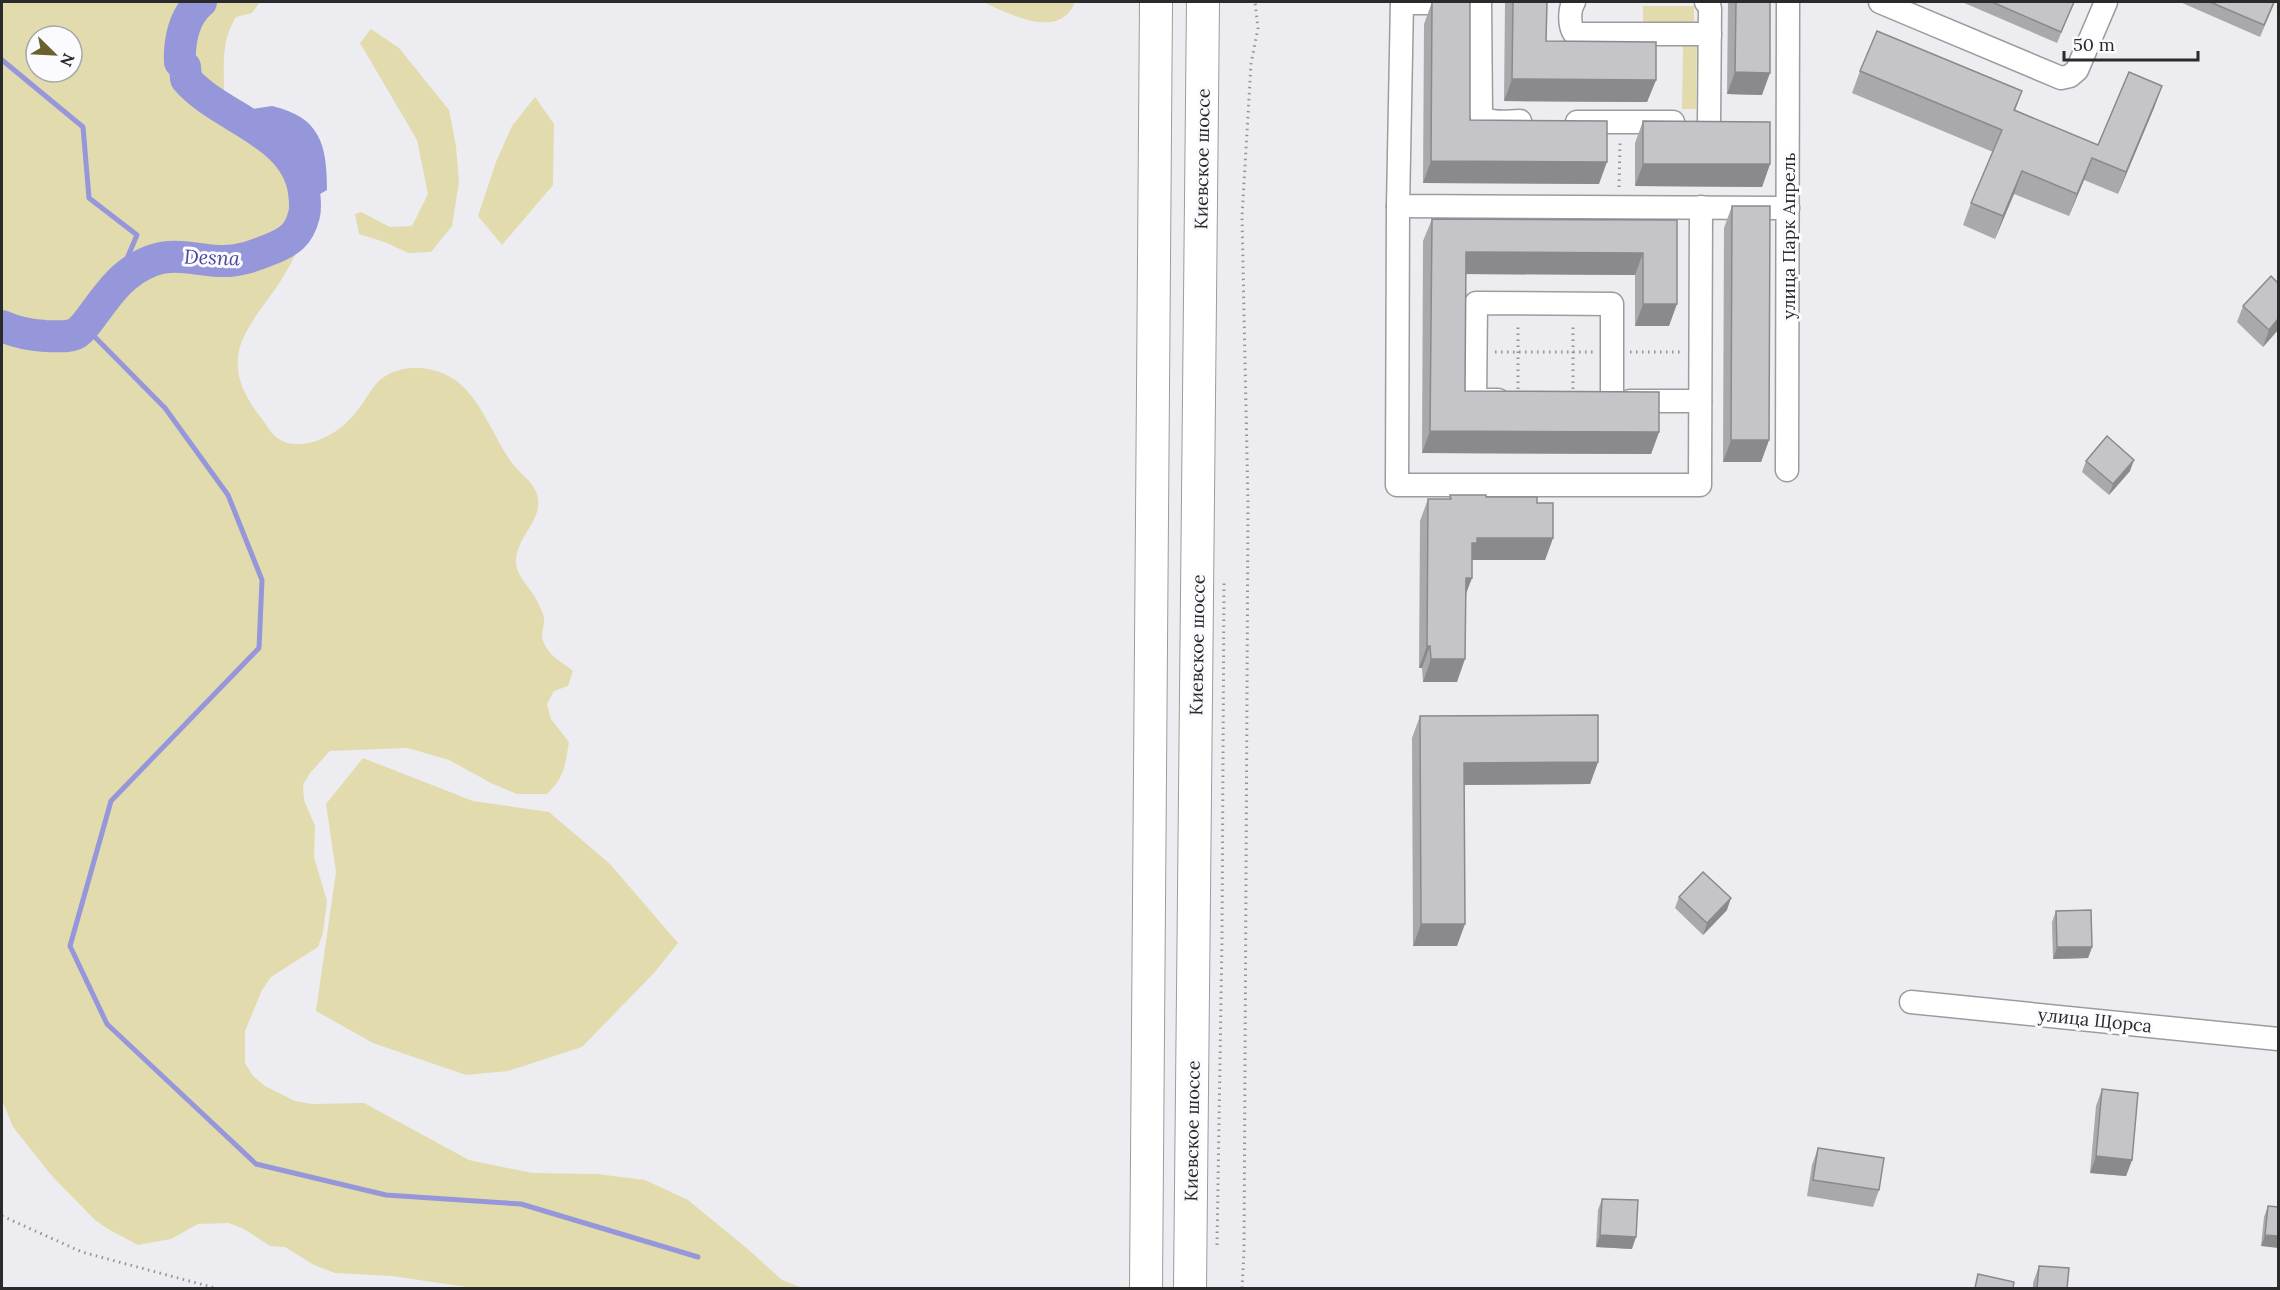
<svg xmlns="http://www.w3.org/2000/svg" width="2280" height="1290" viewBox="0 0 2280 1290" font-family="Lora,serif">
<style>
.green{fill:#e1dbae;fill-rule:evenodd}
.water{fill:#9697da}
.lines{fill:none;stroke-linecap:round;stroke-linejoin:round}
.stream{stroke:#9697da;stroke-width:5}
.river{stroke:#9697da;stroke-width:32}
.minor-casing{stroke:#9c9c9f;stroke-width:25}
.highway-casing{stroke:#9c9c9f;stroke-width:34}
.path{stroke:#959598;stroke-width:3;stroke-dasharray:1.5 4.5;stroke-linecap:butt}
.minor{stroke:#fff;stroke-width:22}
.highway{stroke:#fff;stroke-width:32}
.wall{fill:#a9a9ad}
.shaded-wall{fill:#8a8a8d}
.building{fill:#c5c5c9;stroke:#8a8a8d;stroke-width:1.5}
.labels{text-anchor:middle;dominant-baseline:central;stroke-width:6;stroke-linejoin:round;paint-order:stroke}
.street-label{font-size:18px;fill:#2a2a2b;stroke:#fbfbff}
.water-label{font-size:20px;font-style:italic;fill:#4c4696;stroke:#fbfbff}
</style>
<rect width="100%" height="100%" fill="#ededf1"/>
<g class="green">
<path d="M2 2H260L252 13 236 17C221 41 224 64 224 91L213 103C243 121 291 145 302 181 304 186 304 194 305 199 306 215 300 231 289 242L295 255C266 319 203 345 262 419 266 424 270 432 276 437 297 454 332 438 349 420 360 410 367 395 376 384 395 363 429 364 452 378 480 395 493 437 512 463 521 475 536 483 538 499 541 519 521 535 517 553 511 575 532 586 539 605 541 609 545 617 544 622 543 634 539 635 546 647 551 657 565 664 573 671L568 686 554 691 547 704 551 719 569 742C565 765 565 777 547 794H517L491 783 449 760 408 748 330 751 310 773 303 785 304 800 315 826 314 857 327 901 323 933 318 947 271 977 262 990 245 1031V1063L253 1076 265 1086 295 1101 312 1104 364 1103 469 1160 532 1173 597 1174 645 1180 688 1200 750 1251 782 1280 803 1288H473L392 1276 335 1273 314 1265 285 1247 270 1246 244 1229 229 1223 198 1224 171 1239 138 1245 108 1229 95 1220 52 1176 13 1127 2 1100ZM36 36H72V72H36Z"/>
<path d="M983 2H1075C1060 41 1010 14 983 2Z"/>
<rect x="1643" y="6" width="51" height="23"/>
<polygon points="371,29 399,48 449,110 456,146 459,182 452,226 431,252 408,253 387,243 359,234 355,214 361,212 390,227 412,226 428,194 417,140 360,43"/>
<polygon points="1683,45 1697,45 1696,109 1682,109"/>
<polygon points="535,97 554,124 553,185 502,245 478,216 496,162 512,126"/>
<polygon points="363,758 473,801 549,812 610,864 678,943 654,973 582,1047 508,1071 466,1075 373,1043 316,1011 336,872 326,804"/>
</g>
<path class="water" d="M272 106C320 117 327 144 327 190L305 203C304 196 305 187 302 180 292 152 264 136 242 120L252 109Z"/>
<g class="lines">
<g class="stream">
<polyline points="2,60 83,127 89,198 137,235 116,284"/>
<polyline points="84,326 165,408 228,495 262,580 259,648 111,801 70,946 107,1024 256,1164 386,1195 521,1204 698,1257"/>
</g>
<path class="river" d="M2 326C17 333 29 335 45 336 55 336 68 338 77 333 84 328 90 319 95 312 111 290 125 271 151 261 175 252 195 260 219 261 238 262 254 256 271 249 289 242 299 235 304 215 306 207 305 200 304 192 296 132 220 119 186 79L185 67 180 62C179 41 184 16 201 2"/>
<defs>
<g id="minor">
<polyline points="1402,2 1398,206 1788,208"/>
<path d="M1480 2 1481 115C1490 125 1507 121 1520 121"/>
<path d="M1574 2C1569 9 1569 25 1574 33L1578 34H1710"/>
<polyline points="1706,2 1709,4 1710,9 1709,122"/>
<polyline points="1880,2 2061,78 2070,76 2077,70 2106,2"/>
<polyline points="1402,3 1461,3"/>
<polyline points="1577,122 1673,122"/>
<polyline points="1398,206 1397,485 1700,485 1701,207"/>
<polyline points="1498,400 1475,400 1476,303 1612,304 1612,400"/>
<polyline points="1630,401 1700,401"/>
<polyline points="1787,470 1788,2"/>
<polyline points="1911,1002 2278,1039"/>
</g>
<g id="highway">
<polyline points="1146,1288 1156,2"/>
<polyline points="1190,1288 1203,2"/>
</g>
</defs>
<use href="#minor" class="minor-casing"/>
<use href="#highway" class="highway-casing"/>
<g class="path">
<polyline points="1619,187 1620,143"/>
<polyline points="1495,352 1594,352"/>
<polyline points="1630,352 1681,352"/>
<polyline points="1518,395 1518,323"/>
<polyline points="1573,395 1573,323"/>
<polyline points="2,1216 82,1252 215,1288"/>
<polyline points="1217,1245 1222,939 1224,579"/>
<polyline points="1242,1288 1244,1253 1248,504 1242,217 1251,64 1258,28 1255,2"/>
</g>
<use href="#minor" class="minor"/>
<use href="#highway" class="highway"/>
</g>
<g class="wall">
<polygon points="1432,2 1470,120 1599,184 1423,183 1424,24"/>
<polygon points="1505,2 1547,2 1546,41 1656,80 1647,102 1504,101"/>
<polygon points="1728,2 1770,2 1762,95 1727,94"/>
<polygon points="1962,2 2074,2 2057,43"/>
<polygon points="2180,2 2275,2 2260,37"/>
<polygon points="1860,71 2022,91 2015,111 2098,145 2162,86 2154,108 2118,194 2084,180 2069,216 2014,194 1995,239 1963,225 1971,203 1993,152 1852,93"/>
<polygon points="1643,121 1770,164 1762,187 1635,186 1635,143"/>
<polygon points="1732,206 1769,440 1761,462 1723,462 1724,228"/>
<polygon points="1432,219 1677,220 1669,326 1635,326 1635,275 1466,274 1465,391 1659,432 1651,454 1422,453 1423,241"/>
<polygon points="2243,306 2278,330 2263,347 2237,322"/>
<polygon points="2086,461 2130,471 2109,495 2082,472"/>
<polygon points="1450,495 1486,497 1537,503 1553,538 1545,560 1472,560 1472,578 1466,594 1457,682 1423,682 1422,668 1419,668 1420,521 1428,499 1449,499"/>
<polygon points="1420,716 1598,762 1590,784 1464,785 1457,946 1413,946 1412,738"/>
<polygon points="1679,897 1727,910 1703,935 1675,908"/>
<polygon points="2056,911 2092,947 2088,958 2053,959 2052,922"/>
<polygon points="2102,1089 2132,1160 2126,1176 2090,1173 2096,1106"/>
<polygon points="1818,1148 1879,1190 1873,1207 1807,1196 1812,1165"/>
<polygon points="1602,1199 1632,1249 1596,1247 1598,1210"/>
<polygon points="2268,1206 2278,1207 2261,1246 2264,1217"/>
<polygon points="2039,1266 2067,1288 2033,1288 2033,1283"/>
</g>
<g class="shaded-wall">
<polygon points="1735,72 1770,73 1762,95 1727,94"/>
<polygon points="1512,79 1656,80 1647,102 1504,101"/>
<polygon points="2162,86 2154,108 2118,194 2126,172"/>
<polygon points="2092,158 2084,180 2069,216 2077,194"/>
<polygon points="1431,161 1607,162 1599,184 1423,183"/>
<polygon points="1643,164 1770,164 1762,187 1635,186"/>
<polygon points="2022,171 2014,194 1995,239 2003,216"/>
<polygon points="1466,252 1643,253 1635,275 1458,274"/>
<polygon points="1643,304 1677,304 1669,326 1635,326"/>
<polygon points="2278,319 2278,330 2263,347 2269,330"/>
<polygon points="1430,431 1659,432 1651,454 1422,453"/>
<polygon points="1731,440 1769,440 1761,462 1723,462"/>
<polygon points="2134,460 2130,471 2109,495 2113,484"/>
<polygon points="1477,538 1553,538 1545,560 1471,560 1472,543"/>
<polygon points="1466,578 1472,578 1463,600"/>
<polygon points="1427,646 1430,646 1422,668 1419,668"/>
<polygon points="1431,659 1465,659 1457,682 1423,682"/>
<polygon points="1598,762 1590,784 1456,785 1464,763"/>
<polygon points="1731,898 1727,910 1703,935 1707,923"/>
<polygon points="1421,924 1465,924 1457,946 1413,946"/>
<polygon points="2057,947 2092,947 2088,958 2053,959"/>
<polygon points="2096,1156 2132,1160 2126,1176 2090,1173"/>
<polygon points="1600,1235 1636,1237 1632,1249 1596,1247"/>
<polygon points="2265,1235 2278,1236 2278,1248 2261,1246"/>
</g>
<g class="building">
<polygon points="1432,2 1470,2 1470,120 1607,121 1607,162 1431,161"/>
<polygon points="1513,2 1547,2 1546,41 1656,42 1656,80 1512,79"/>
<polygon points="1736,2 1770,2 1770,73 1735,72"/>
<polygon points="1992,2 2074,2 2061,32"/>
<polygon points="2210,2 2274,2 2264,25"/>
<polygon points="1877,31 2022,91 2014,110 2098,145 2129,72 2162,86 2126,172 2092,158 2077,194 2022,171 2003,216 1971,203 2002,130 1860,71"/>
<polygon points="1643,121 1770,122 1770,164 1643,164"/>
<polygon points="1732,206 1770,206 1769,440 1731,440"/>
<polygon points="1432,219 1677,220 1677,304 1643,304 1643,253 1466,252 1465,391 1659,392 1659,432 1430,431"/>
<polygon points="2271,276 2278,283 2278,319 2269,330 2243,306"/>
<polygon points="2107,436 2134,460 2113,484 2086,461"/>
<polygon points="1450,495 1486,495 1486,497 1537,497 1537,503 1553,503 1553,538 1477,538 1477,543 1472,543 1472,578 1466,578 1465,659 1431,659 1430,646 1427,646 1428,499 1451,499"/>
<polygon points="1598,715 1598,762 1464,763 1465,924 1421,924 1420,716"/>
<polygon points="1703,872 1731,898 1707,923 1679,897"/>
<polygon points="2091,910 2092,947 2057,947 2056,911"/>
<polygon points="2102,1089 2138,1093 2132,1160 2096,1156"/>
<polygon points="1818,1148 1884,1158 1879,1190 1813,1180"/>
<polygon points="1602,1199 1638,1200 1636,1237 1600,1235"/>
<polygon points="2268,1206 2278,1207 2278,1236 2265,1235"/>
<polygon points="2039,1266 2069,1268 2067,1288 2037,1288"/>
<polygon points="1978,1274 2014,1282 2013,1288 1975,1288"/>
</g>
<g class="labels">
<g class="street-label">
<text transform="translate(1202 159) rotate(-89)">Киевское шоссе</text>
<text transform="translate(1788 236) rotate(-90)">улица Парк Апрель</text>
<text transform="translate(1197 645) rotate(-89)">Киевское шоссе</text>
<text transform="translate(2095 1020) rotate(6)">улица Щорса</text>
<text transform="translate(1192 1131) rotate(-89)">Киевское шоссе</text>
</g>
<g class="water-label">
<text transform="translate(212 257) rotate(2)">Desna</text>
</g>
</g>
<rect width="2280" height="1290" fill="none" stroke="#2a2a2b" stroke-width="6"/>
<g transform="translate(54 54) rotate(114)"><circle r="28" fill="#fbfbff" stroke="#a7a7aa" stroke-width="1.5"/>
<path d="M0-4.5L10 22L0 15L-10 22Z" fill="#69612e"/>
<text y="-9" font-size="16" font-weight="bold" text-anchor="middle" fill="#2a2a2b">N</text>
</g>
<path d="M2064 51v9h134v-9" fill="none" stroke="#2a2a2b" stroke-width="3"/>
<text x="2073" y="51" font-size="18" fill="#2a2a2b" stroke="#fbfbff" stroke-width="4.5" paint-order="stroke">50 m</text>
</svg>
